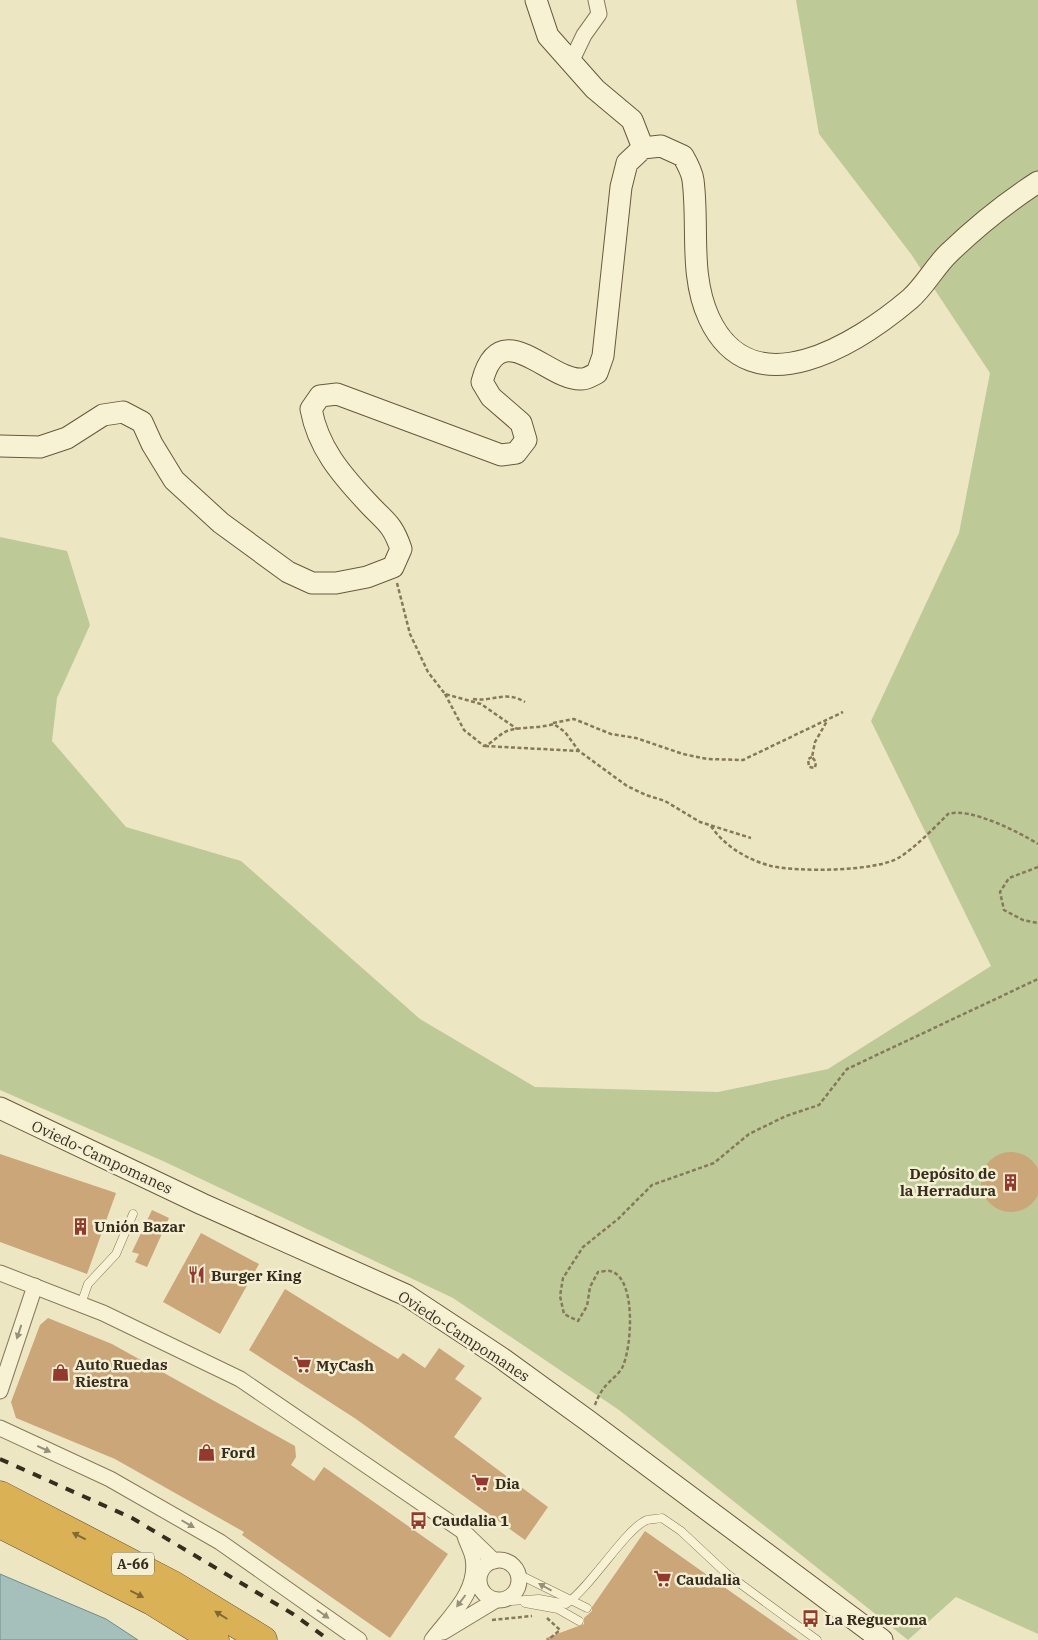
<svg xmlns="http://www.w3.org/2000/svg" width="1038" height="1640" viewBox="0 0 1038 1640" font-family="'IBM Plex Serif',serif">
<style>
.green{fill:#bdca97}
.water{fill:#a5c0bb;stroke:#6c8d8a}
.building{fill:#caa679}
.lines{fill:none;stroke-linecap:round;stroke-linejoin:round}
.lane-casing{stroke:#86785a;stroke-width:9}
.street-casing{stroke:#86785a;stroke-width:17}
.secondary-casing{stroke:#68593d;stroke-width:23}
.highway-casing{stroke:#54452e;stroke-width:29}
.path{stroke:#86785a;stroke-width:2.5;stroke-dasharray:4 2.5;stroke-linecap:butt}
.lane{stroke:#f8f2d5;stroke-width:8}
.street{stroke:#f8f2d5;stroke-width:15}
.secondary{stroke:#f8f2d5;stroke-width:21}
.highway{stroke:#dab255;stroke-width:28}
.rail{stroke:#362d1e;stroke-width:4;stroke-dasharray:9 9;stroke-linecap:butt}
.oneway{fill:#97907a}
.oneway2{fill:#806937}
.labels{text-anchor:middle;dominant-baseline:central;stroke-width:5;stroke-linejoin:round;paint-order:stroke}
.shield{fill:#f4efd2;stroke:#6f6754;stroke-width:1}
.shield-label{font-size:14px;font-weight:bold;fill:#362d1e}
.street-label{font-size:15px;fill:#362d1e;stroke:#f4efd2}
.poi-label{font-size:15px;font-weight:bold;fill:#362d1e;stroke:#f4efd2;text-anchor:start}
</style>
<rect width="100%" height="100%" fill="#ede6c2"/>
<polygon class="green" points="796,0 1038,0 1038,1634 956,1597 908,1640 619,1410 453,1298 163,1161 0,1090 0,537 67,551 90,625 57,698 52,741 126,827 241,861 420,1019 535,1087 718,1092 828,1069 991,966 871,721 959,533 990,373 911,254 819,134"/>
<polygon class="water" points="0,1574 106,1619 138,1640 0,1640"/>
<g class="building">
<circle cx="1011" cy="1182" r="30"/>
<polygon points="0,1154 116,1193 87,1274 0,1242"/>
<polygon points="152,1210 169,1218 147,1267 135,1262 139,1254 132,1252"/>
<polygon points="201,1233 259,1264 220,1334 163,1302"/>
<polygon points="285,1289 398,1359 403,1353 425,1368 439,1348 465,1366 455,1379 482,1398 454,1437 548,1507 525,1540 356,1419 249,1350"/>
<polygon points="48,1318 112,1344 295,1446 296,1457 291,1465 314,1481 324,1467 448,1554 390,1638 242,1535 244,1532 115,1459 16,1418 11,1402 40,1325"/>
<polygon points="645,1531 799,1640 546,1640 546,1638 584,1624 584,1618 592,1611 592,1607"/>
</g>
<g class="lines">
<defs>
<g id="lane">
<polyline points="81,1304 88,1284 116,1254 133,1214"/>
<polyline points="518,1574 587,1608"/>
<path d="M511 1601 539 1599 566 1604C591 1587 626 1528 647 1520 651 1519 658 1519 662 1518L681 1531 727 1574 817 1640"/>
<polyline points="525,1603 558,1609 579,1621"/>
</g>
<g id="street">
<polyline points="571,62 584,35 599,14 596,0"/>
<polyline points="0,1273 103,1313 240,1379 464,1532 494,1561"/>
<polyline points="0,1391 35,1286"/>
<polyline points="0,1428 110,1479 220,1542 359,1640"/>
<circle cx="499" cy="1580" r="20"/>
<polyline points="443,1632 496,1600"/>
<path d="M432 1640C450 1616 479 1591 473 1558 472 1551 467 1543 465 1536"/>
</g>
<g id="secondary">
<polyline points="536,0 548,36 595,89 632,120 643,148"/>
<path d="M0 446 40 447 67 438 103 415 123 412 142 422 152 444 174 480 221 523 288 572 312 583H336L367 577 393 567 401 549C392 522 384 521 366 501 340 473 318 447 311 409L320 396 337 394 501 455 516 453 526 440 521 423 491 397 482 382C500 312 549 382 582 379 587 379 593 375 597 373L603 356 621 187 627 163 643 148 661 146 683 156C687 163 692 172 693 180 699 226 689 275 709 318 752 411 858 343 910 299 925 286 935 266 949 253 976 227 1007 202 1038 182"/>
<polyline points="0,1108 202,1204 406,1295 500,1357 587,1420 882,1640"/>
</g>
<g id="highway">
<polyline points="0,1495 173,1585 263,1640"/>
<polyline points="0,1524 152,1601 215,1640"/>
</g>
</defs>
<use href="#lane" class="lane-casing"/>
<use href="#street" class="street-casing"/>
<use href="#secondary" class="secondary-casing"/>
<use href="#highway" class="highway-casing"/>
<g class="path">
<polyline points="397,583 410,634 428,672 445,694 481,704 517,729"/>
<path d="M445 694 464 730 484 746C493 743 498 735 507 731 521 726 537 729 554 724L565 732 579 751 627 786 646 795 665 801 700 822 751 838"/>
<path d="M473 699C494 702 504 690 525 702"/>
<polyline points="553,723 574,719 611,734 636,738 683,754 707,759 743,760 843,712"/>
<polyline points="485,746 579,751"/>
<polyline points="812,757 808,759 809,767 815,768 816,762 812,757 815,742 827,721"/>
<path d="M711 826C724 846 748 860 771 866 797 872 877 872 900 857 917 846 933 829 948 814 970 807 1019 832 1038 844"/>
<polyline points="1038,867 1009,878 1000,892 1004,910 1023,920 1038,923"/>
<path d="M595 1405C597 1399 600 1393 604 1388 609 1381 618 1375 622 1368 632 1349 637 1277 610 1271 607 1270 601 1272 598 1272L590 1287 587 1306 578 1321 564 1314 560 1296 563 1278 583 1247 618 1219 652 1185 714 1163 749 1134 786 1116 819 1105 847 1069 1038 979"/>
<polyline points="547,1618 560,1630 548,1640"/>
<polyline points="492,1620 532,1616"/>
</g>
<use href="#lane" class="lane"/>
<use href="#street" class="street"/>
<use href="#secondary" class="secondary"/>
<use href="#highway" class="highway"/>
<polyline class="rail" points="0,1459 132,1518 293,1614 329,1640"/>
</g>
<defs><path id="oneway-solid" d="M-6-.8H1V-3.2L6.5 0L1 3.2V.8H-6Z" transform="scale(1.25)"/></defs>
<g class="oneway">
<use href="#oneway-solid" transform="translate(19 1332) rotate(108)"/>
<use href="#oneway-solid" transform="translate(44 1449) rotate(25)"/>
<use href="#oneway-solid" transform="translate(188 1524) rotate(30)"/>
<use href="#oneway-solid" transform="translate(545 1587) rotate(-151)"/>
<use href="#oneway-solid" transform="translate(461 1601) rotate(127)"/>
<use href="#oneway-solid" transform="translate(323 1614) rotate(35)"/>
</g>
<g class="oneway2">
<use href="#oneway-solid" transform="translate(79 1536) rotate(-153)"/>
<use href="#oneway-solid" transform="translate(137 1594) rotate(27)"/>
<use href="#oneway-solid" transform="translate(221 1615) rotate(-148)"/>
</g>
<defs>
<symbol id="building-bare" viewBox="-9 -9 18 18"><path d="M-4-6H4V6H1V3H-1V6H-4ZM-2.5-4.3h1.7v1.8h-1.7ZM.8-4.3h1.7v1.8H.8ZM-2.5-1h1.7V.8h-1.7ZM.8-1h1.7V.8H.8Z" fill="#94392c" stroke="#f4efd2" stroke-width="2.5" paint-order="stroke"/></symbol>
<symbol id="restaurant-bare" viewBox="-9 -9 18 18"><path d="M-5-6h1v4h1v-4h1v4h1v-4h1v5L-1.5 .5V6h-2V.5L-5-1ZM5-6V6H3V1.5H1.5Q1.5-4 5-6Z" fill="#94392c" stroke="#f4efd2" stroke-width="2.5" paint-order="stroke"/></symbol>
<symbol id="supermarket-bare" viewBox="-9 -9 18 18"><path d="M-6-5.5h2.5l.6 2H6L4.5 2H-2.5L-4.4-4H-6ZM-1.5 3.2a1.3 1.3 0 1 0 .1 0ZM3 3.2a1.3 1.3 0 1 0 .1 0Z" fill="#94392c" stroke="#f4efd2" stroke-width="2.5" paint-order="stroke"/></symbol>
<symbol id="shop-bare" viewBox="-9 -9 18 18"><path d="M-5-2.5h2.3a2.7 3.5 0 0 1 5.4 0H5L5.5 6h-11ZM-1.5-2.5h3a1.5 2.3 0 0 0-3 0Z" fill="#94392c" stroke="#f4efd2" stroke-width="2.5" paint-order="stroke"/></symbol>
<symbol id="bus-bare" viewBox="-9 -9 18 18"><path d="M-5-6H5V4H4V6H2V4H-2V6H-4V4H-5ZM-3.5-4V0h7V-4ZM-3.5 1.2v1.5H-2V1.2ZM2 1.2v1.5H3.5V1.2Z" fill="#94392c" stroke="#f4efd2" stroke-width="2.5" paint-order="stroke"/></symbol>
</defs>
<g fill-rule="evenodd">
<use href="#building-bare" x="998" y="1170" width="25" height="25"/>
<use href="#building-bare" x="68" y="1214" width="25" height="25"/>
<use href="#restaurant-bare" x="184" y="1262" width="25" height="25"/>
<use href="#supermarket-bare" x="290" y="1352" width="25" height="25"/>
<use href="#shop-bare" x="48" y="1360" width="25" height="25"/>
<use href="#shop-bare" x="194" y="1440" width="25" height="25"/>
<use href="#supermarket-bare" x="468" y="1470" width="25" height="25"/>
<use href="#bus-bare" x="406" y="1508" width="25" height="25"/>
<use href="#supermarket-bare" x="650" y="1566" width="25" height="25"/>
<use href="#bus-bare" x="798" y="1606" width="25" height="25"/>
</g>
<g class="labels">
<rect class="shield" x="112" y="1552.5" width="42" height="23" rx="4"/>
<g class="shield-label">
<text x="133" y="1564">A-66</text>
</g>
<g class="street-label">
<text transform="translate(102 1157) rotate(25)">Oviedo-Campomanes</text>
<text transform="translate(464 1336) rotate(33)">Oviedo-Campomanes</text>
</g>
<g class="poi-label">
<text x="996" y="1173" text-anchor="end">Depósito de<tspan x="996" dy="17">la Herradura</tspan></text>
<text x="94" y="1226">Unión Bazar</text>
<text x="211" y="1275">Burger King</text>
<text x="75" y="1364">Auto Ruedas<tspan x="75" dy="17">Riestra</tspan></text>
<text x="316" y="1365">MyCash</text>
<text x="221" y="1452">Ford</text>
<text x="495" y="1483">Dia</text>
<text x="432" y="1520">Caudalia 1</text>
<text x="676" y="1579">Caudalia</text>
<text x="825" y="1619">La Reguerona</text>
</g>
</g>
</svg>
